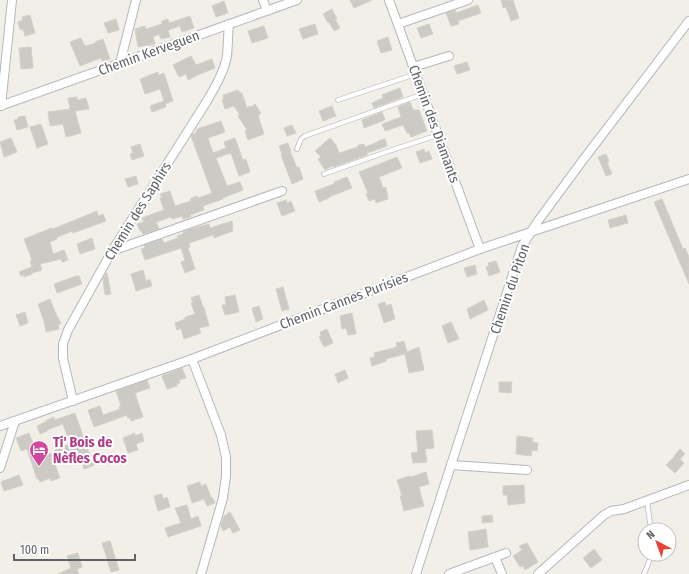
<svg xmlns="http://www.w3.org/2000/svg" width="689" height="574" viewBox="0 0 689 574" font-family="'Fira Sans Condensed',sans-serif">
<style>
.building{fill:#cccac5;stroke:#d6d1c6}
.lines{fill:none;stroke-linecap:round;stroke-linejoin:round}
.service-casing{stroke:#b5b8bc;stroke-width:5.5}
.minor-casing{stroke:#b5b8bc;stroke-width:10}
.service{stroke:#fff;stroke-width:4}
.minor{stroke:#fff;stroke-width:8}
.labels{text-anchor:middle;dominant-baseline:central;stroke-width:4;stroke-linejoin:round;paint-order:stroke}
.street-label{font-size:14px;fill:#5f6368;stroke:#fff}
.hotel-label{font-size:14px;font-weight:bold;fill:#b23c85;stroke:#fff;text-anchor:start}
</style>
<rect width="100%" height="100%" fill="#f1efe8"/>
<g class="building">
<polygon points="350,0 372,0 354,8"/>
<polygon points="501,0 513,0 519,18 511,21 506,7 503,8"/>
<polygon points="224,1 228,13 216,17 212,6"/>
<polygon points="478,5 481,13 458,21 459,24 451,26 446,13 455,10 456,13"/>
<polygon points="332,9 337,19 335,19 340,28 334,31 329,22 328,23 323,14"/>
<polygon points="30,15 35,33 25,36 23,29 20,30 18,22 23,20 22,17"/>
<polygon points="190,16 194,28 182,32 180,26 168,30 170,37 161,39 159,34 153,37 155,44 138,47 135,29 145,26 146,29 162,24 162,21 168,19 169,23"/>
<polygon points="116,19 119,30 108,33 104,23"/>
<polygon points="315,24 318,34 303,39 299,29"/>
<polygon points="429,24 433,34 421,38 417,28"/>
<polygon points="264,26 268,38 252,43 248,31"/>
<polygon points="388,37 392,50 381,53 377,41"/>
<polygon points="81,38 85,46 96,43 95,42 103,39 110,59 102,61 101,58 80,66 70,42"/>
<polygon points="31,47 33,68 21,69 19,48"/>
<polygon points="191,56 196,65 212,59 215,68 200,74 188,80 186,74 179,77 173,65"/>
<polygon points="467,62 470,70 457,74 454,66"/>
<polygon points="158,72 158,75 164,73 173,101 165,104 166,107 152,112 150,106 164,101 160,89 145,94 140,79 145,77"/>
<polygon points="400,88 403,97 374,108 372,103 383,98 382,95"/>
<polygon points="238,90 240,93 242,93 247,108 250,106 251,107 255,104 261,113 258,116 264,134 248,140 245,131 247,130 238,116 240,115 234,106 225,109 222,100 224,99 223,95"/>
<polygon points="77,97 77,100 86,98 89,109 75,111 81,133 66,137 63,124 50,126 48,112 70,109 68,98"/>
<polygon points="410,102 413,110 419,110 427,131 411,137 409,133 407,133 403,125 385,131 382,124 401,117 398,107"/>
<polygon points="332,106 336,116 323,121 319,111"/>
<polygon points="382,112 385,120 364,128 362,120"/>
<polygon points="25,116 28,127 17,130 14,120 18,119 18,117"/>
<polygon points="221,121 225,132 208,138 213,153 226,148 224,142 235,138 243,160 246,159 250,172 239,176 231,153 216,158 227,186 240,182 243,190 223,198 223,199 203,206 204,210 190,215 191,217 183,219 182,216 172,219 171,217 156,222 159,229 143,234 142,231 140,231 137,224 144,222 142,218 164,210 160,198 162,197 160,194 170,191 175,206 191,201 190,199 197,196 198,198 212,193 191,136 193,134 196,133 197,129"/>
<polygon points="41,124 48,144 37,148 30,127"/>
<polygon points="292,125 296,133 287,136 284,128"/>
<polygon points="11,138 17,152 4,157 0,142"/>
<polygon points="330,138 336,145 339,153 358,147 358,145 364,144 365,147 378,142 378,141 385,139 387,146 367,153 367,155 333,167 332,166 325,170 318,159 321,157 315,151"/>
<polygon points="288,143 291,151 290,151 297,168 299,167 303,179 292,184 281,155 282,154 279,146"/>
<polygon points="140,144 144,156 132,160 130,154 133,153 131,147"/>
<polygon points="424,149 425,153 429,151 432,159 420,163 416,152"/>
<polygon points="606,154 609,161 607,162 612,174 606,176 598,157"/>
<polygon points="397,157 402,168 379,177 383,188 386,187 388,199 376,203 375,199 369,201 366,194 368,193 359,172"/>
<polygon points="136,176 138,184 128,187 125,179"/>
<polygon points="347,177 352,188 329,197 329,198 319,202 315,191 334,184 334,182"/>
<polygon points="662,199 683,249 685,248 689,257 689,284 654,202"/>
<polygon points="286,200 287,203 291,201 295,211 282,216 277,203"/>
<polygon points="97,211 98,216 103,214 106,221 73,233 72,231 56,238 57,239 50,242 53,254 64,250 68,260 62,262 61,259 40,264 42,270 32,273 32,274 24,277 24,275 21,276 19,272 32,267 30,261 32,260 24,239 52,228 53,229"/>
<polygon points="626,215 628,223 610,228 608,220"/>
<polygon points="232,221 233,226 232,228 233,231 214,238 213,235 189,243 190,247 188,248 195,269 185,273 181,262 185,260 181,248 145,260 141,249 145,248 144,245 162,239 164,243 178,238 177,236 183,234 183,232 187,230 209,224 210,228"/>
<polygon points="92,238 95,249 80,254 77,244"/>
<polygon points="496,261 500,272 489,276 486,267 489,266 488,263"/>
<polygon points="475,265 477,274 467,277 464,268"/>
<polygon points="143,270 146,281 150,279 152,286 136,291 131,274"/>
<polygon points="106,273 107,273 111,294 105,295 103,279"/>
<polygon points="77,276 79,276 82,284 57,293 54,284"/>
<polygon points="283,287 289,309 282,311 276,289"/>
<polygon points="199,295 203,307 204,307 209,326 199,328 201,333 184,339 181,328 177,330 175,323 185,319 185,317 195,314 191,303 193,302 191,298"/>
<polygon points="235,295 239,312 225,315 222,305 226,305 225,297"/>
<polygon points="50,299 57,317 58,317 61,324 58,324 59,329 46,332 44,321 38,304"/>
<polygon points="484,300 488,310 470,319 467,309"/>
<polygon points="385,302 386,306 391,304 395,319 384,323 378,304"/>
<polygon points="259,306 263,319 256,322 252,308"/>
<polygon points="25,312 28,323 20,326 16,315"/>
<polygon points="352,313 356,334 348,335 346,328 342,329 340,316"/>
<polygon points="451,322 459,339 448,343 442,326"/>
<polygon points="327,329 333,343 324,347 319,337 321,336 320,332"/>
<polygon points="404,341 407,352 419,347 424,370 409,373 405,354 386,359 386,361 372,366 370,358 375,357 374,353 397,347 396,343"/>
<polygon points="182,368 186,378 179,380 180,383 177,384 177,386 167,389 162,376"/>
<polygon points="345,370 348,378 338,383 335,374"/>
<polygon points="147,380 150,388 135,393 143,417 131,421 130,418 128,418 127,415 94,427 88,410 100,406 103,415 120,409 119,407 121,406 116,391"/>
<polygon points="499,382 512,382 511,393 499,392"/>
<polygon points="75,413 91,459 98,457 100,463 84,469 82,462 77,464 74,454 57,460 57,461 54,462 60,478 51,481 50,478 40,482 38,478 37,479 27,449 21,451 16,438 29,433 37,454 38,454 39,457 56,452 55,449 70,444 63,424 47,430 47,431 40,434 37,426 47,421 47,420 54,417 55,420"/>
<polygon points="432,430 434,448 425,449 427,462 413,463 411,453 418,452 416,431"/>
<polygon points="135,433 135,436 142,433 144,441 136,444 138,450 128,453 123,438"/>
<polygon points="517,436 533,438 532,442 538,443 537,451 532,450 531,456 516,454"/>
<polygon points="680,449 685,454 680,459 684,463 675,473 666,465 675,456 674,456"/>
<polygon points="426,472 429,484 419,487 424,506 404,511 400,496 402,496 397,480 410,476 411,477"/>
<polygon points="19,475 23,485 4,491 1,482"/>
<polygon points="200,482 201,486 206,484 211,498 212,497 215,503 207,506 204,499 192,503 187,486"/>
<polygon points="524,485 525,503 508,505 507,495 503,495 503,486"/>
<polygon points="162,494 163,499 167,497 170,507 158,511 154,496"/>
<polygon points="187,505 191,519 198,516 201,526 168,537 165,528 181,523 175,508"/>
<polygon points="230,512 240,530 233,533 230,527 223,531 221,526 224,516"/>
<polygon points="492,515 493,522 482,523 482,516"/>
<polygon points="486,529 488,547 470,550 468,532"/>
<polygon points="110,541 119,570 111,572 102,543"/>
<polygon points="527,543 538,562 525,570 523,566 520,567 513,556 522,550 519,546"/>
<polygon points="594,549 602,560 591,568 583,558"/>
<polygon points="78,553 82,567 77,569 79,574 58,574 71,568 67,556"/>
</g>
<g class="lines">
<defs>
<g id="service">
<polyline points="338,100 416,74"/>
<polyline points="297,149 301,139 305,136 423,94"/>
<polyline points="324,174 389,151 438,135"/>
<polyline points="647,501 651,530"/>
<polyline points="644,574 652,554"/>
</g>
<g id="minor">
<polyline points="263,0 267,11"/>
<polyline points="389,0 438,135 480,249"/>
<polyline points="398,24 468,0"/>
<polyline points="120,63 136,0"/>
<polyline points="413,67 449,56"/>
<polyline points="0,106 297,0"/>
<polyline points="1,106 12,0"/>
<polyline points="112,251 282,191"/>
<polyline points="192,359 221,435 226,457 226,476 223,498 201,574"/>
<path d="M73 401 63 358V344L68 330 112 251 207 101C215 87 224 72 227 56 228 45 228 35 229 24"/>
<polyline points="0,426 192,359 480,249 689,179"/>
<polyline points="451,465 527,470"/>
<polyline points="0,468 15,421"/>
<polyline points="495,557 502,574"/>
<polyline points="416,574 451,465 522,246 538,221 583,160 689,21"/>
<polyline points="449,574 506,553"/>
<polyline points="538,574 604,515 611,511 624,509 689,485"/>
</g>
</defs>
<use href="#service" class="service-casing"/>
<use href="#minor" class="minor-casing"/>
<use href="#service" class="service"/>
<use href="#minor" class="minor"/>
</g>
<defs>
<symbol id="hotel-pin" viewBox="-11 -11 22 30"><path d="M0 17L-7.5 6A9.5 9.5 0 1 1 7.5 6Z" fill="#d1479c" stroke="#fff"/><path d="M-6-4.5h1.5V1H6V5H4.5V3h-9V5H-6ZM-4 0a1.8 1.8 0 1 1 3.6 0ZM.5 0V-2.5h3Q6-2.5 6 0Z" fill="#fff"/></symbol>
</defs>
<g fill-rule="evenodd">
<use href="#hotel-pin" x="28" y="439" width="22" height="30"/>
</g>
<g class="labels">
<g class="street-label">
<text transform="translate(149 53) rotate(-20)">Chemin Kerveguen</text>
<text transform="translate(434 124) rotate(70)">Chemin des Diamants</text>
<text transform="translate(138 211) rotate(-58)">Chemin des Saphirs</text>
<text transform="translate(510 289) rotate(-71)">Chemin du Piton</text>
<text transform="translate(344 301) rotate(-21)">Chemin Cannes Purisies</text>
</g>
<g class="hotel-label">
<text x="53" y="442">Ti' Bois de<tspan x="53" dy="16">Nèfles Cocos</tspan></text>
</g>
</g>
<g transform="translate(657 542) rotate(319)"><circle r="19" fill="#ffffff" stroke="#bfc1c3"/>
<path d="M0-3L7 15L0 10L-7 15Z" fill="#ea4335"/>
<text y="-6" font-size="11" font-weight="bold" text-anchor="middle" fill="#5f6368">N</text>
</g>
<path d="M14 554v6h121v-6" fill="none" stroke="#5f6368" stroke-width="2"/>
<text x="20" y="554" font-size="12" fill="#5f6368" stroke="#ffffff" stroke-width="3" paint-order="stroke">100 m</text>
</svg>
